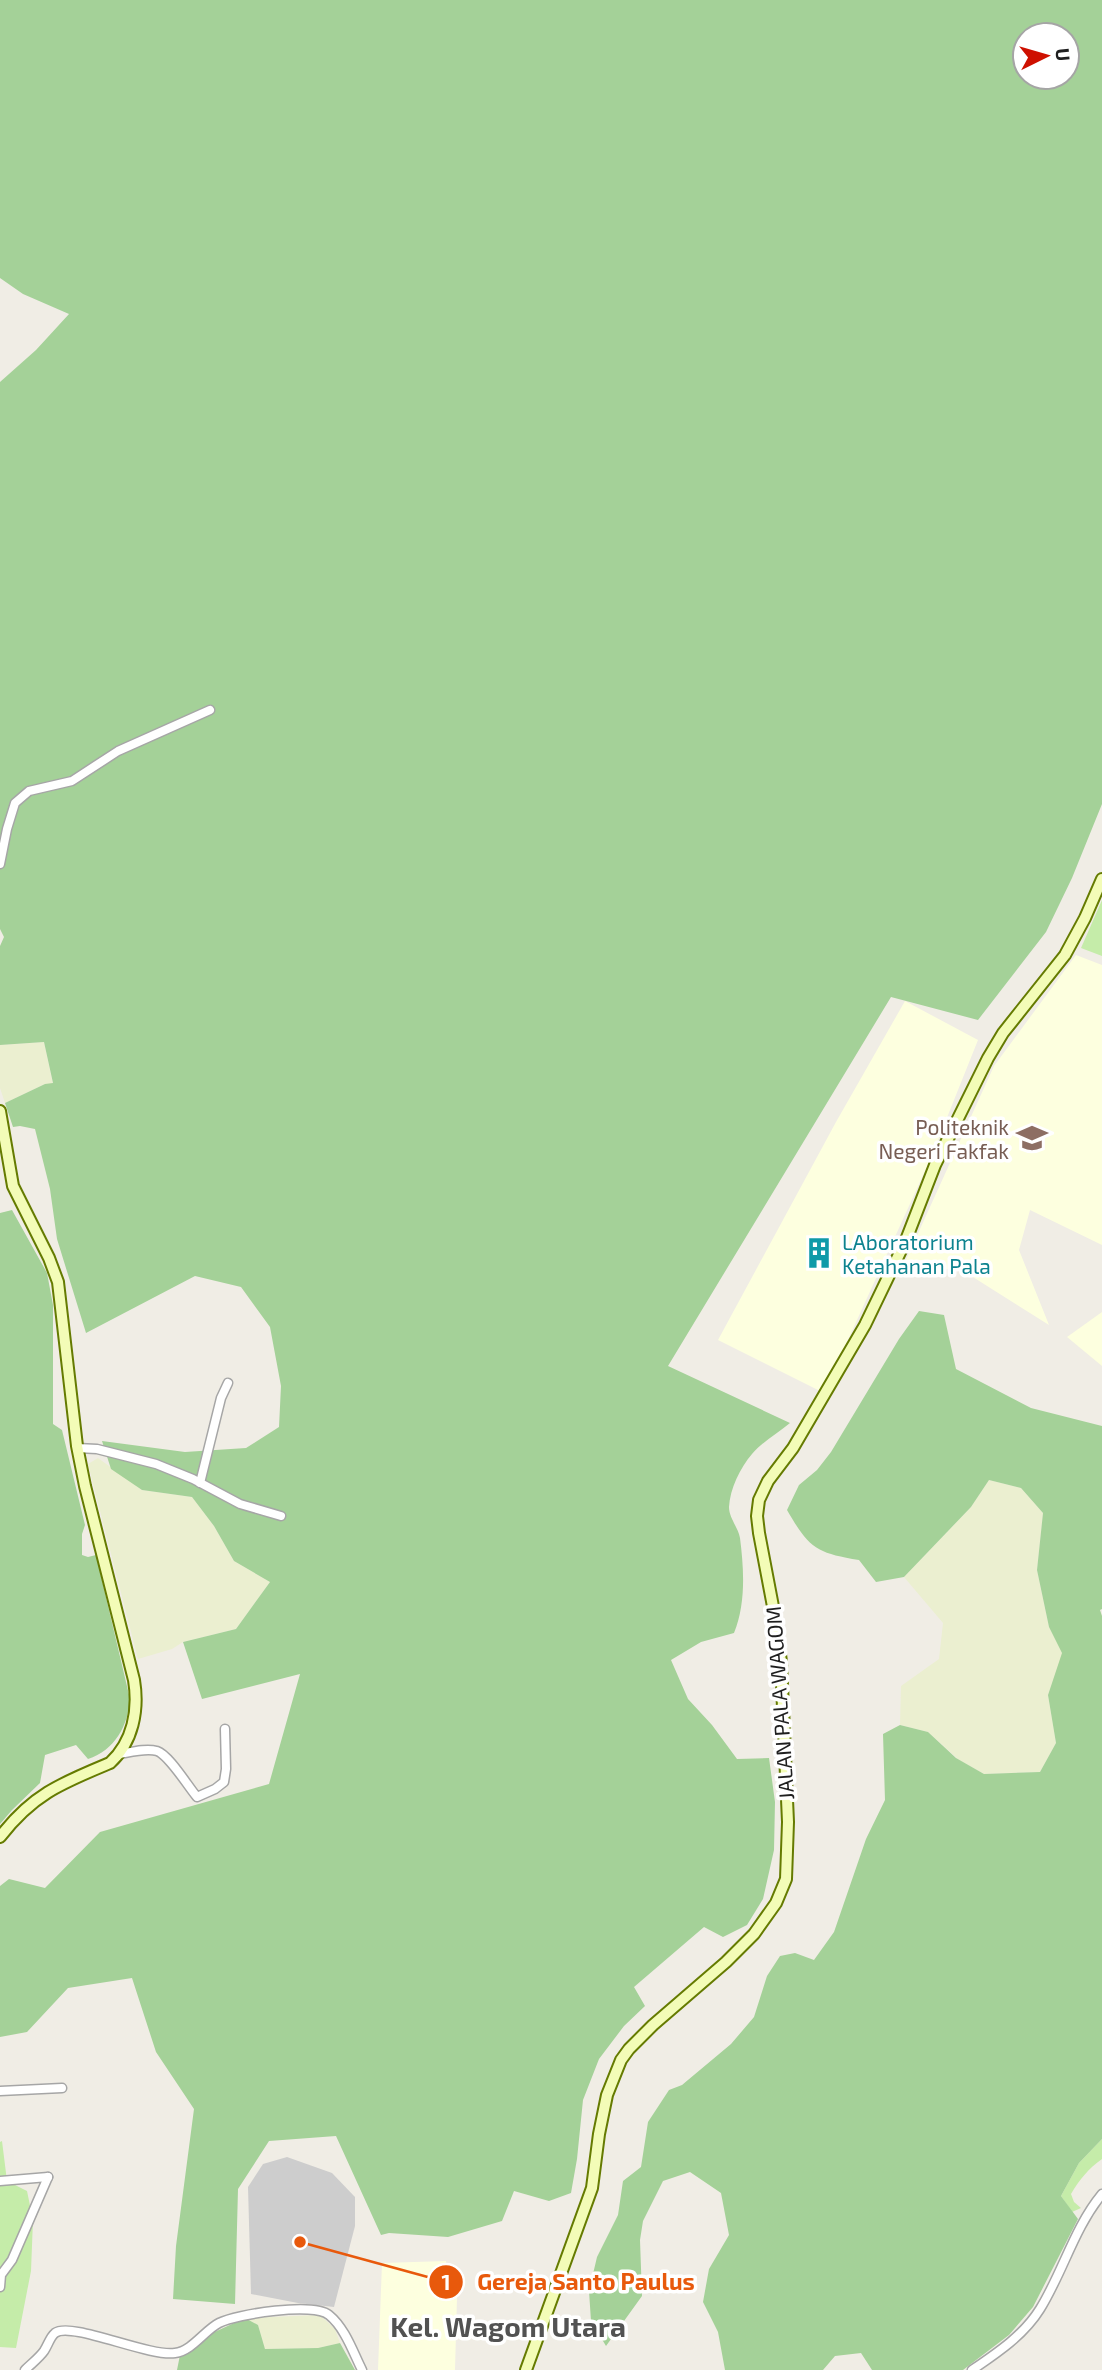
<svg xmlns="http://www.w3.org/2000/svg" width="1102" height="2370" viewBox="0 0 1102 2370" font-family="'Exo 2',sans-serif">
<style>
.education{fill:#fdffdf}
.religious{fill:#cdcdcd}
.farmland{fill:#ebefd0}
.grass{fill:#c5eca9}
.forest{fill:#a4d198;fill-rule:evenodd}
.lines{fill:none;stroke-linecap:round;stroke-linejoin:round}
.street-casing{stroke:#a6a6a6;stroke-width:11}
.secondary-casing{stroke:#657b01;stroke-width:14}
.street{stroke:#fff;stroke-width:8}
.secondary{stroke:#f3fcb7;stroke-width:10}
.labels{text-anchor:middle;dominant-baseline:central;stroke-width:7;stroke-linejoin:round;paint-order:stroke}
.education-label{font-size:21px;fill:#785e54;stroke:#fff;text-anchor:end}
.culture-label{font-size:21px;fill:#0d838f;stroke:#fff;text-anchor:start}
.street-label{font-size:21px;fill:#1f1f1f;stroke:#fff}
.district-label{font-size:28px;font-weight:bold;fill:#525252;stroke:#fff}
.leader{fill:none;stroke:#e8590c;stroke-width:2.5}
.callout-dot{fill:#e8590c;stroke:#fff;stroke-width:2.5}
.mark-label{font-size:21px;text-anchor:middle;font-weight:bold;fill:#fff}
.callout-label{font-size:23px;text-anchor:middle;font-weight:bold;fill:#e8590c;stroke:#fff;stroke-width:7;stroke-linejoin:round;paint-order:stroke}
</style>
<rect width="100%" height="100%" fill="#f0ede5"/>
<g class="education">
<polygon points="1076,955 1102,965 1102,1245 1030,1210 1019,1250 1049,1325 965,1272 905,1262 994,1066"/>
<polygon points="905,1001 978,1040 930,1160 836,1366 822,1392 718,1340 836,1122"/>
<polygon points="1102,1312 1102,1366 1067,1337"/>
<polygon points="446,2261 448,2291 457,2297 455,2370 378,2370 382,2263"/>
</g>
<polygon class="religious" points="287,2157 332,2173 355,2197 355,2226 334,2307 298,2303 251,2294 248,2187 263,2164"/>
<g class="farmland">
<polygon points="44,1042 53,1084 45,1084 5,1103 0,1088 0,1045"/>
<polygon points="98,1458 142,1490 192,1497 214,1526 234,1561 270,1582 236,1629 183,1642 172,1649 138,1659 88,1464"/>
<polygon points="989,1480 1021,1488 1043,1513 1037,1570 1049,1627 1063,1653 1048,1695 1056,1743 1040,1772 984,1774 959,1760 928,1732 900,1725 901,1686 939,1659 943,1623 904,1577 971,1507"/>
<polygon points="320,2315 335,2329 340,2343 318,2348 265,2349 258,2325 245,2318"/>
</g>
<g class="grass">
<polygon points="1102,900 1102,956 1081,948"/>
<path d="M1102 2139V2159C1088 2169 1080 2179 1071 2194L1074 2202 1081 2208 1072 2212 1061 2196 1079 2163Z"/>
<polygon points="2,2141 7,2181 27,2191 33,2220 31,2271 16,2348 0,2347 0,2142"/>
</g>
<g class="forest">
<path d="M0 0H1102V804L1072 878 1046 932 978 1020 891 997 668 1366 790 1423C778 1433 762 1442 752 1454 740 1468 730 1489 729 1507 729 1518 738 1527 740 1538 744 1569 746 1604 734 1633L701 1642 671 1660 688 1699 712 1725 737 1759 769 1758 775 1802 774 1850 763 1899 747 1925 723 1937 704 1927 634 1987 645 2006 624 2026 599 2059 583 2100 577 2159 571 2193 549 2201 514 2191 502 2221 448 2237 389 2233 381 2235 336 2136 269 2141 238 2189 235 2304 173 2299 176 2246 194 2109 156 2052 132 1978 68 1988 27 2032 0 2037V1886L9 1879 45 1888 100 1832 269 1784 300 1674 202 1699 183 1642 236 1629 270 1582 234 1561 214 1526 192 1497 142 1490 111 1469 102 1441 185 1452 246 1448 279 1427 281 1386 270 1327 241 1287 195 1276 86 1333 57 1239 50 1189 35 1129 20 1126 13 1127 5 1103 45 1084 53 1083 44 1042 0 1045V946L4 937 0 929V382L36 350 69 314 23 294 0 278ZM1025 35H1067V77H1025Z"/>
<path d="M12 1210 47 1273 53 1305V1424L62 1430 85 1525 82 1534V1555L88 1557 96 1555 130 1699C128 1726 115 1750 88 1759L76 1745 45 1755 40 1783 12 1810 0 1824V1213Z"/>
<path d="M919 1311 944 1315 956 1369 1031 1408 1102 1426V1609L1100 1610 1102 1616V2139L1079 2163 1061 2196 1078 2219 1033 2307 1009 2335 963 2370H872L861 2353 835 2356 823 2370H725L718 2332 703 2302 709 2269 729 2235 721 2193 690 2172 663 2181 643 2221 640 2240 642 2296 606 2346 591 2321 589 2291 597 2257 618 2215 623 2181 641 2167 648 2122 669 2090 682 2085 731 2044 754 2017 767 1976 780 1956 795 1953 814 1960 834 1932 866 1839 885 1800 883 1734 900 1725 928 1732 956 1758 984 1774 1040 1772 1056 1743 1048 1695 1062 1653 1049 1627 1037 1570 1043 1513 1021 1488 989 1480 971 1507 904 1577 876 1582 859 1560C816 1553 809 1548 787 1510L799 1485 817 1470 831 1452 899 1339Z"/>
<polygon points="245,2318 258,2325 265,2349 318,2348 340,2343 355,2370 177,2370 180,2355 206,2336"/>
</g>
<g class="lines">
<defs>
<g id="street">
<polyline points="0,864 7,829 15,803 29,791 72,781 118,751 210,710"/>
<polyline points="77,1448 97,1449 156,1464 193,1479 240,1504 281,1516"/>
<polyline points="200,1483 221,1398 228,1383"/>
<path d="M119 1754C131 1752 146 1748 157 1751 169 1755 187 1785 197 1797L215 1789 224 1782 226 1769 225 1729"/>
<polyline points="0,2091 62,2088"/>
<polyline points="0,2181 48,2177"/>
<polyline points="0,2287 1,2275 12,2260 48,2177"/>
<path d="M25 2370C31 2364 39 2358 44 2351 48 2345 50 2337 55 2333 71 2321 148 2357 175 2353 192 2351 205 2330 219 2323 237 2314 314 2302 329 2315 345 2328 353 2352 362 2370"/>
<path d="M972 2370C997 2353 1024 2335 1040 2309 1063 2272 1074 2228 1102 2194"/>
</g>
<g id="secondary">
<path d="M0 1111 13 1186 49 1258 58 1282 77 1446 85 1486 134 1680C139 1710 133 1742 110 1763 62 1783 33 1794 0 1837"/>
<polyline points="526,2370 592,2188 599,2134 607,2095 621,2060 629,2049 653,2025 726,1962 754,1934 776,1903 786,1879 788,1822 781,1662 775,1617 759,1533 757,1516 759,1500 768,1481 793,1448 865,1325 906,1240 935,1165 988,1058 1003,1033 1065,955 1085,918 1102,879"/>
</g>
</defs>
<use href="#street" class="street-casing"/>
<use href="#secondary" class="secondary-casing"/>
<use href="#street" class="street"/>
<use href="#secondary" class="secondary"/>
</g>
<defs>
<symbol id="university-bare" viewBox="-9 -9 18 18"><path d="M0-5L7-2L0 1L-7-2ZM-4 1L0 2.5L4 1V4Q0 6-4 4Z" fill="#8d6e63" stroke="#fff" stroke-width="2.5" paint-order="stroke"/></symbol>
<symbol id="building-bare" viewBox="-9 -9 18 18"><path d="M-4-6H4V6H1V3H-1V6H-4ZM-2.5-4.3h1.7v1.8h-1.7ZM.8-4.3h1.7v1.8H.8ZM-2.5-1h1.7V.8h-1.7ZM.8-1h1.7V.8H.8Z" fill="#0f9aa8" stroke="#fff" stroke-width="2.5" paint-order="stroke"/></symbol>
</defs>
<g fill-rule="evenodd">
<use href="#university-bare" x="1010" y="1116" width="44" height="44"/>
<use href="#building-bare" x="797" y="1231" width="44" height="44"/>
</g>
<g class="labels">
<g class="education-label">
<text x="1009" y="1126">Politeknik<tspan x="1009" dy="24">Negeri Fakfak</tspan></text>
</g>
<g class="culture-label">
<text x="842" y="1241">LAboratorium<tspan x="842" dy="24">Ketahanan Pala</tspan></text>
</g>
<g class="street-label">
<text transform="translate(779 1703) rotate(-94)">JALAN PALA WAGOM</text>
</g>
<g class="district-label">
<text x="508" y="2326">Kel. Wagom Utara</text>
</g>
</g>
<path class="leader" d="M300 2242L446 2282"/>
<g class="callout-dot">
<circle cx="300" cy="2242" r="7"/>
<circle cx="446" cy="2282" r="18"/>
</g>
<g class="mark-label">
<text x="446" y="2290">1</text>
</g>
<g class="callout-label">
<text x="586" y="2290">Gereja Santo Paulus</text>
</g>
<g transform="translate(1046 56) rotate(85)"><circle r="33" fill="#ffffff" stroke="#a5a5a5" stroke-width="2"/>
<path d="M0-5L12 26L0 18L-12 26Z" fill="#ce1000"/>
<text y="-10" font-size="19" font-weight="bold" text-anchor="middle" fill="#1f1f1f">U</text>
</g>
</svg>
